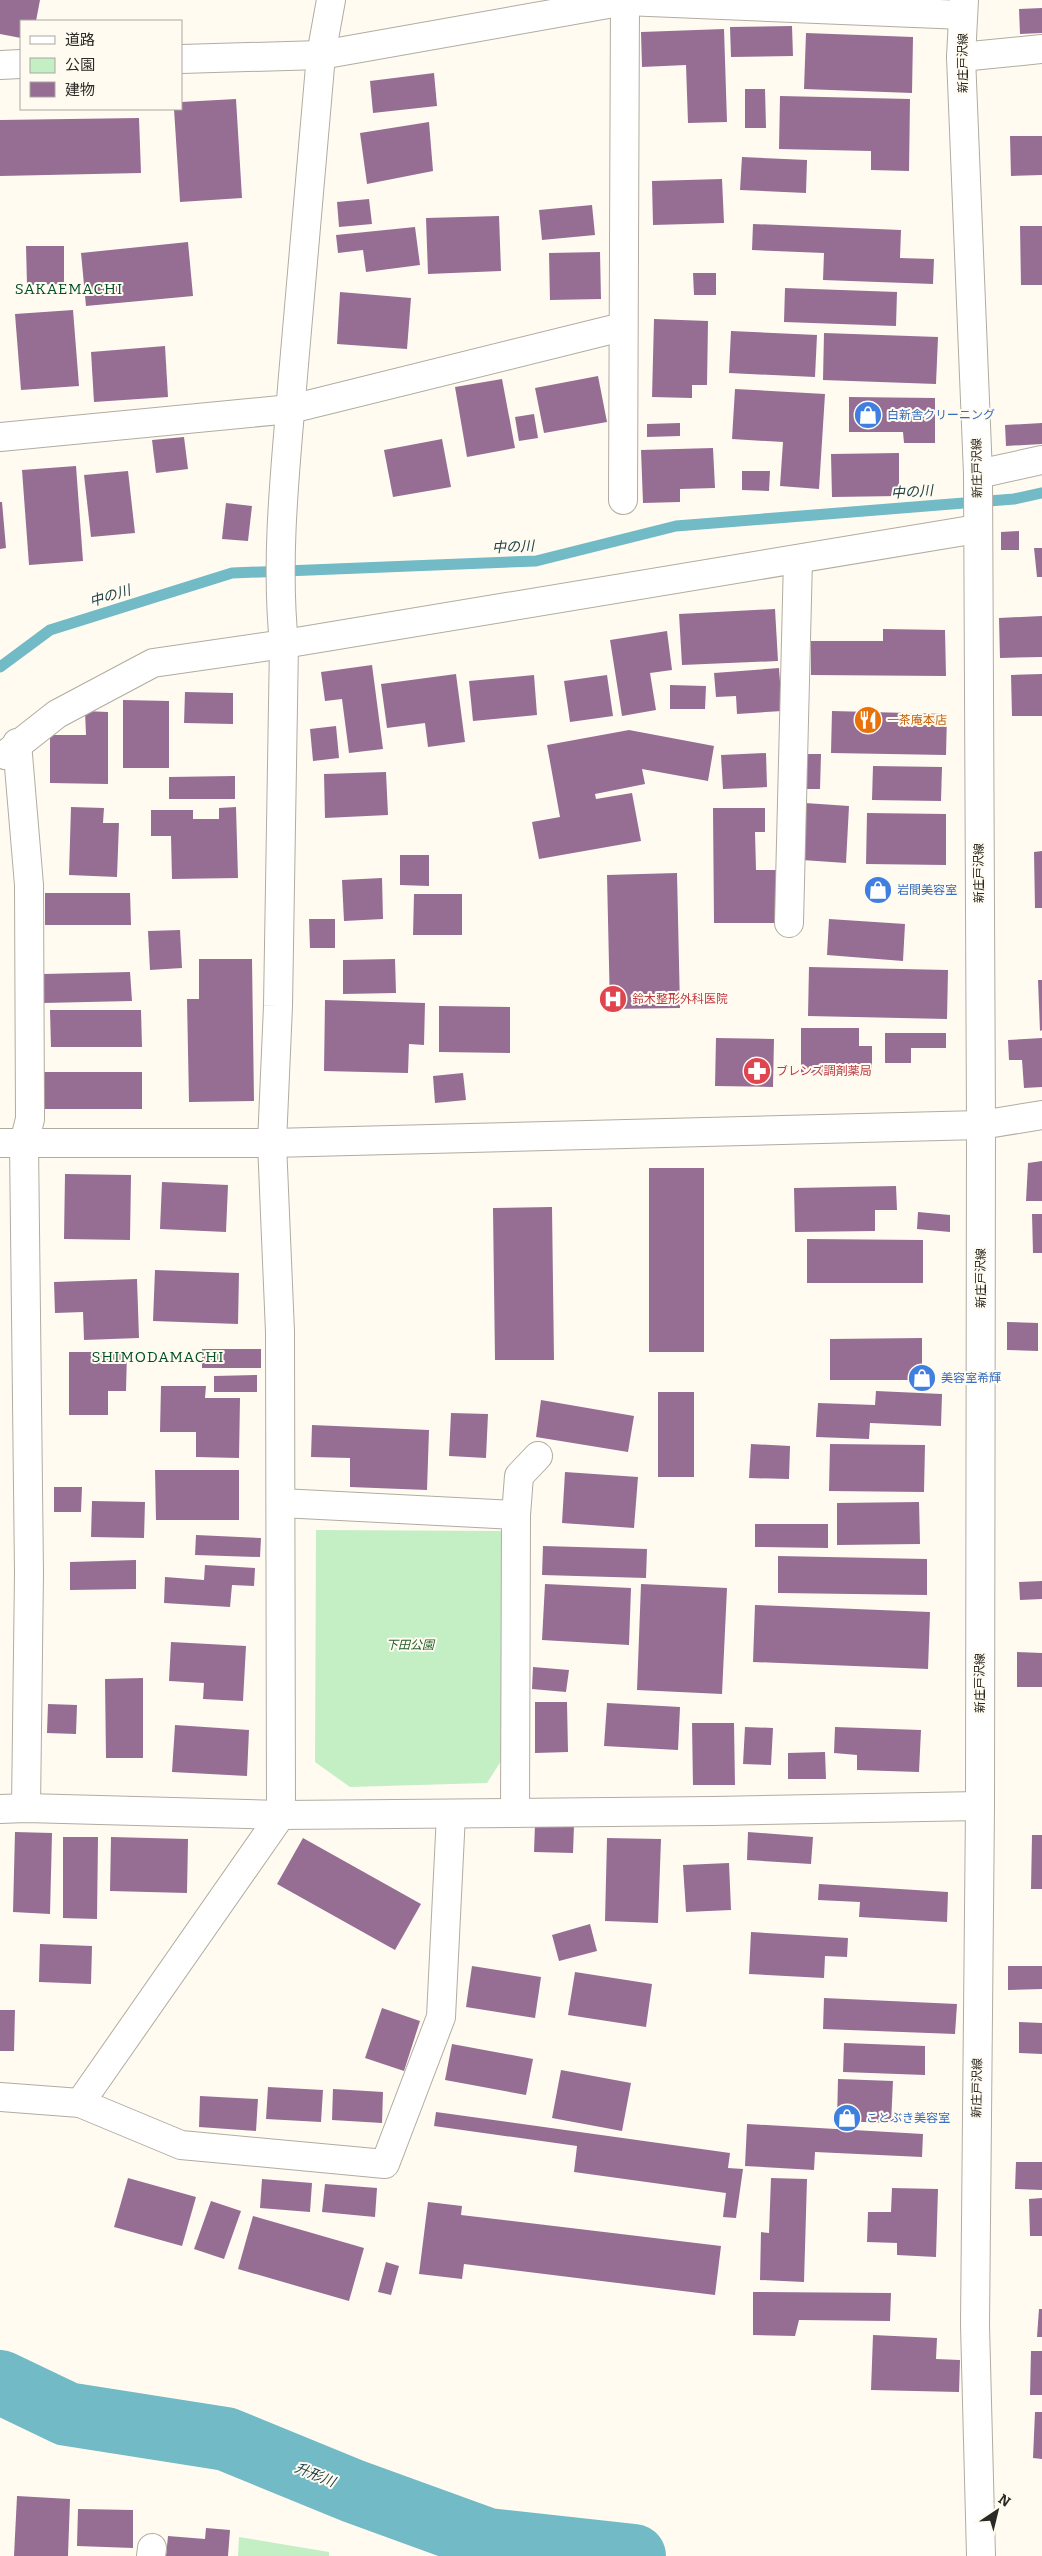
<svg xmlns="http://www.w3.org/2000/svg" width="1042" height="2556" viewBox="0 0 1042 2556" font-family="Bitter,'Noto Sans JP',serif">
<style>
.green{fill:#c4efc5}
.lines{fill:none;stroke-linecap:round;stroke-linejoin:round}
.stream{stroke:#71bac6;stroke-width:11}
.river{stroke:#71bac6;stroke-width:64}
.building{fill:#966e94}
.street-casing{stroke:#b1aca1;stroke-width:30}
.secondary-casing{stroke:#b1aca1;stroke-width:30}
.primary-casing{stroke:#b1aca1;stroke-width:30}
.street{stroke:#fff;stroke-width:28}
.secondary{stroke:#fff;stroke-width:28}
.primary{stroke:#fff;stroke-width:28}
.labels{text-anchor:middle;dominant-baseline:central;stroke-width:4;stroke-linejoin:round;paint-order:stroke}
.street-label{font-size:12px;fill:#2b2925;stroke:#fffbf1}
.shop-label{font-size:12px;fill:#366cbe;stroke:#fffbf1;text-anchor:start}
.food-label{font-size:12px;fill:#c56008;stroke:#fffbf1;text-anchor:start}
.health-label{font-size:12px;fill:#be3a42;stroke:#fffbf1;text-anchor:start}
.park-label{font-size:12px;font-style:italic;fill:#215d28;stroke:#fffbf1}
.water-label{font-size:14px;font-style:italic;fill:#1e4147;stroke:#fffbf1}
.quarter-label{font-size:15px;letter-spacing:1px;fill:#005025;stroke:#fffbf1}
</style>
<rect width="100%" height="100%" fill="#fffbf1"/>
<g class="green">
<polygon points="316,1530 504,1531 503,1758 487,1783 350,1787 315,1762"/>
<polygon points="239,2537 329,2552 329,2556 238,2556"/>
</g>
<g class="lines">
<polyline class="stream" points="0,667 50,630 232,573 536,561 676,526 1014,499 1042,493"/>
<polyline class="river" points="0,2382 67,2414 226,2439 353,2491 488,2540 634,2556"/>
</g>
<g class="building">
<polygon points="0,0 40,0 36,21 21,21 21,38 0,34"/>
<polygon points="1042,8 1042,33 1020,34 1019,9"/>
<polygon points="792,26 793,56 731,57 730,27"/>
<polygon points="724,29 727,122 688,123 686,65 642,67 641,32"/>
<polygon points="806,33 913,37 912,93 804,89"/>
<polygon points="434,73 437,106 373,113 370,81"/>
<polygon points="745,89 765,89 766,128 745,128"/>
<polygon points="780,96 910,99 909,171 871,170 871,151 779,149"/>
<polygon points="236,99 242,198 180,202 174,109 181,109 181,102"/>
<polygon points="139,118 141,173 0,176 0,120"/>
<polygon points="429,122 433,171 367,184 360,133"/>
<polygon points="1010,136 1042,136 1042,175 1011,176"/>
<polygon points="742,157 807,160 806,193 740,190"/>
<polygon points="722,179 724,223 653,225 652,181"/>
<polygon points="369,199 372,224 339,227 337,202"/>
<polygon points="592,205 595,235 542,240 539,210"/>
<polygon points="499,216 501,271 428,274 426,218"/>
<polygon points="753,224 901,230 900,258 934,259 933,284 823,280 824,253 752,250"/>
<polygon points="1020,226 1042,226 1042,285 1021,285"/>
<polygon points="415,227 420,265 366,272 363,250 338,253 336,235"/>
<polygon points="188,242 193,296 86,306 81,253"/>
<polygon points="26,246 64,246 64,284 27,285"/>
<polygon points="600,252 601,299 550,300 549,253"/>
<polygon points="693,273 716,273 716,295 694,295"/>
<polygon points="785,288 897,292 896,326 784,322"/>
<polygon points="340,292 411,298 407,349 337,344"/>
<polygon points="73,310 79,386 21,390 15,314"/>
<polygon points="654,319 708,321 707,385 692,385 692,398 652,397"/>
<polygon points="731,331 817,335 815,377 729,373"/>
<polygon points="824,333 938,337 936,384 823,380"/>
<polygon points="165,346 168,397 94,402 91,352"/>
<polygon points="598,376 607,422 544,433 535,388"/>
<polygon points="502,379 515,448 467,457 455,387"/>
<polygon points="735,389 825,394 819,489 780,486 783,442 732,439"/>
<polygon points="849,397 935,398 935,443 904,443 903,432 849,432"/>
<polygon points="534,414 538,438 519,441 515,417"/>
<polygon points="680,423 680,436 647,437 647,424"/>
<polygon points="1042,423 1042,444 1006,446 1005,425"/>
<polygon points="184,437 188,469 156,473 152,440"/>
<polygon points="442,439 451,487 393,497 384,450"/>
<polygon points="713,448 715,488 680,489 680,502 643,503 641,450"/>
<polygon points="899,453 899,496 832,497 831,454"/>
<polygon points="76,466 83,561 29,565 22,470"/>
<polygon points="128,471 135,533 91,537 84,475"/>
<polygon points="742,471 770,471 769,491 742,490"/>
<polygon points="0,502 2,502 6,548 0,549"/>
<polygon points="226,503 252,506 248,541 222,539"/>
<polygon points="1019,531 1019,550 1001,550 1001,532"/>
<polygon points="1034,548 1042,548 1042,577 1037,577"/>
<polygon points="775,609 778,661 682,665 679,614"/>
<polygon points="1042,616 1042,657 1000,658 999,618"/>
<polygon points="883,629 945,630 946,676 811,675 811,641 883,641"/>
<polygon points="667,631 672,670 650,673 656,710 622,716 610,640"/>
<polygon points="372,665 383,749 349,753 342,699 325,701 321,672"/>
<polygon points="779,668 782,711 737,714 736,696 716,697 714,673"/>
<polygon points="456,674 465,742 428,747 425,723 387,728 381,684"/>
<polygon points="1042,674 1042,716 1012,716 1011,675"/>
<polygon points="534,675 537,715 473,721 469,681"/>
<polygon points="607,675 613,716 570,722 564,681"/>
<polygon points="670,685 706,686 705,709 670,709"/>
<polygon points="185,692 233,693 233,724 184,723"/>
<polygon points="123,700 169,701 169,768 123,768"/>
<polygon points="85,711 108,712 108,784 50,783 50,735 86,735"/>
<polygon points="832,711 947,714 946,755 831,753"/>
<polygon points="336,726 339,758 313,761 310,729"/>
<polygon points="629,730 714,746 708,781 642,769 645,784 595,794 596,799 632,793 641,841 539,859 532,822 560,817 547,745"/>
<polygon points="766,753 767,787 723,789 721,755"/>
<polygon points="805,754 821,754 820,789 804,789"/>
<polygon points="873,766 942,767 941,801 872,800"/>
<polygon points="386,772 388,815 325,818 324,774"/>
<polygon points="235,776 235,799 169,799 169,777"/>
<polygon points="805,803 849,806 846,863 802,860"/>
<polygon points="71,807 104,808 103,823 119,823 117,877 69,875"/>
<polygon points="236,807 238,878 172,879 171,836 151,836 151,810 193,810 193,819 219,819 219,808"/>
<polygon points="713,808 765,808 765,832 755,832 756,870 778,870 779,923 714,923"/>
<polygon points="867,813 946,814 946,865 866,864"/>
<polygon points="1042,851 1042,908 1035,908 1034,852"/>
<polygon points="400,855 429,855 429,886 400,885"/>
<polygon points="677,873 680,1008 610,1009 607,875"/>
<polygon points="382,878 383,919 344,921 342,880"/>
<polygon points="45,893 130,893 131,925 45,925"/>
<polygon points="414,894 462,894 462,935 413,935"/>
<polygon points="309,919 335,919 335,948 310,948"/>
<polygon points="829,919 905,924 903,961 827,955"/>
<polygon points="180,930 182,968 150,970 148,931"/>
<polygon points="199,959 252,959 254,1101 189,1102 187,999 199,999"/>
<polygon points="395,959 396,993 343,994 343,960"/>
<polygon points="809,967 948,970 947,1019 808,1016"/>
<polygon points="130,972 132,1001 43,1003 43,974"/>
<polygon points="1038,980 1042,980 1042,1030 1040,1031"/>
<polygon points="325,1000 425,1003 424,1045 409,1044 408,1073 324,1071"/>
<polygon points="439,1006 510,1007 510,1053 439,1052"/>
<polygon points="50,1010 141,1010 142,1047 51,1047"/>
<polygon points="801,1028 859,1028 859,1046 872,1046 872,1073 801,1073"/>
<polygon points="885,1033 946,1033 946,1048 911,1048 911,1063 885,1063"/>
<polygon points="716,1038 774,1039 773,1087 715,1086"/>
<polygon points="1042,1038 1042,1087 1024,1088 1022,1060 1009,1060 1008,1040"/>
<polygon points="42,1072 142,1072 142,1109 43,1109"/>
<polygon points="463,1073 466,1100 435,1103 433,1076"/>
<polygon points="1042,1161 1042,1201 1026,1201 1028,1163"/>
<rect x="649" y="1168" width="55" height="184"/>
<polygon points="65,1174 131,1175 130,1240 64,1239"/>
<polygon points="162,1182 228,1185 226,1232 160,1229"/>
<polygon points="896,1186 897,1210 875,1210 875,1231 795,1232 794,1188"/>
<polygon points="552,1207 554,1360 495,1360 493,1208"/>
<polygon points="918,1212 950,1215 950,1232 917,1229"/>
<polygon points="1032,1214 1042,1214 1042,1253 1033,1253"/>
<polygon points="807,1239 923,1240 923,1283 807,1283"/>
<polygon points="155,1270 239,1273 238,1324 153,1321"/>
<polygon points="137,1279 139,1338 84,1340 83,1312 55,1313 54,1282"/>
<polygon points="1007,1322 1038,1323 1038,1351 1007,1350"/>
<polygon points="922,1338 922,1380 830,1380 830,1339"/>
<rect x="202" y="1349" width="59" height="19"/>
<polygon points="69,1352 127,1352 126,1391 108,1391 108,1415 69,1415"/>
<polygon points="257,1375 257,1392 214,1392 214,1376"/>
<polygon points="161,1386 206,1386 205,1398 240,1398 239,1458 196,1457 196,1432 160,1432"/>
<polygon points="876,1391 942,1394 941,1426 870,1423 869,1439 816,1437 818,1403 875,1405"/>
<rect x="658" y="1392" width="36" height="85"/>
<polygon points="541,1400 634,1416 628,1452 536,1437"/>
<polygon points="451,1413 488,1414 486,1458 449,1456"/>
<polygon points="312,1425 429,1430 427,1490 350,1487 350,1458 311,1457"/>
<polygon points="751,1444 790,1446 789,1479 749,1478"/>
<polygon points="830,1444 925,1445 924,1492 829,1491"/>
<polygon points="155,1470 239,1470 239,1520 156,1520"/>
<polygon points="565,1472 638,1477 634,1528 562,1523"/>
<polygon points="54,1487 82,1487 81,1512 54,1512"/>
<polygon points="92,1501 145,1502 144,1538 91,1537"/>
<polygon points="919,1502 920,1544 837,1545 837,1503"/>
<polygon points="755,1524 828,1524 828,1548 755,1547"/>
<polygon points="196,1535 261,1538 260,1557 195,1555"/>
<polygon points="543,1546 647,1549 646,1578 542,1575"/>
<polygon points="778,1556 927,1559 927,1595 778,1593"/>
<polygon points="136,1560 136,1589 70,1590 70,1562"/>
<polygon points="205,1565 255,1568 254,1586 232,1585 230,1607 164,1603 165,1577 204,1580"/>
<polygon points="1042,1581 1042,1599 1020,1600 1019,1582"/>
<polygon points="545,1584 631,1588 629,1645 542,1640"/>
<polygon points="641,1584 727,1588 722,1694 637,1690"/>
<polygon points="755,1605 930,1612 928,1669 753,1662"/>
<polygon points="171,1642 246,1646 243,1701 203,1699 204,1683 169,1681"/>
<polygon points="1017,1652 1042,1653 1042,1687 1017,1687"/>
<polygon points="533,1667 569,1670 566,1692 532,1689"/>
<polygon points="143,1678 143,1758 106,1758 105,1679"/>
<polygon points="535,1702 567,1702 568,1752 535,1753"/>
<polygon points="607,1703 680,1707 678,1750 604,1746"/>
<polygon points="48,1704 77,1705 76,1734 47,1733"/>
<polygon points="692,1723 734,1723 735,1785 693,1785"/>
<polygon points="175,1725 249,1730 247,1776 172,1772"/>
<polygon points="745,1727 773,1728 771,1765 743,1764"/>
<polygon points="835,1727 921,1730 919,1772 857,1770 857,1755 834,1753"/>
<polygon points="825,1752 826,1779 788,1779 788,1753"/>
<polygon points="535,1824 574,1825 573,1853 534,1852"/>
<polygon points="15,1832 52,1833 50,1914 13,1912"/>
<polygon points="748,1832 813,1837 811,1864 747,1860"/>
<polygon points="1032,1835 1042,1835 1042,1889 1031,1889"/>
<polygon points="63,1837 98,1837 97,1919 63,1918"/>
<polygon points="111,1837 188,1839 187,1893 110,1891"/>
<polygon points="303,1838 421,1904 395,1950 277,1884"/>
<polygon points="607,1838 661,1839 658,1923 605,1921"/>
<polygon points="729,1863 731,1910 686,1912 683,1865"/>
<polygon points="819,1884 948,1892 947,1922 859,1917 860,1902 818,1900"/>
<polygon points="590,1924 597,1951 559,1961 552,1935"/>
<polygon points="751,1932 848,1938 847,1957 825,1956 824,1978 749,1974"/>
<polygon points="40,1944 92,1946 91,1984 39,1982"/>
<polygon points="472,1966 541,1977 535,2018 466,2007"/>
<polygon points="1008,1966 1042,1966 1042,1989 1008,1990"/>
<polygon points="575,1972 652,1984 646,2027 568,2015"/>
<polygon points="824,1998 957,2004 955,2034 823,2029"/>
<polygon points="382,2008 420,2021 404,2071 365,2058"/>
<polygon points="0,2010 15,2010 14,2051 0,2051"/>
<polygon points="1019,2022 1042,2023 1042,2054 1019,2053"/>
<polygon points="844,2043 925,2046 925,2075 843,2072"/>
<polygon points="452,2044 533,2059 526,2095 445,2080"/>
<polygon points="561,2070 631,2083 622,2131 552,2118"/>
<polygon points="838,2079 893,2081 891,2123 837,2121"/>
<polygon points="268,2087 323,2090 321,2122 266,2119"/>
<polygon points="333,2089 383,2092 382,2123 332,2120"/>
<polygon points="200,2096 258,2099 256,2131 199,2127"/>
<polygon points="436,2112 730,2153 728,2168 743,2169 736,2218 723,2217 726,2193 574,2172 577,2146 434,2126"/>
<polygon points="747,2124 923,2134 922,2157 815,2152 814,2170 745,2166"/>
<polygon points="1016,2162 1042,2162 1042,2190 1015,2189"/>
<polygon points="128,2178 196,2197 182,2246 114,2227"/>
<polygon points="771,2178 807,2179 804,2282 760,2280 761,2232 769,2233"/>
<polygon points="262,2179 312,2183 310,2212 260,2208"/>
<polygon points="325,2184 377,2188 375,2217 322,2212"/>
<polygon points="892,2188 938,2189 936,2257 897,2255 897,2243 867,2242 868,2212 891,2212"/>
<polygon points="1042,2198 1042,2236 1030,2236 1029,2199"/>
<polygon points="211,2201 241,2211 224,2259 194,2249"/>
<polygon points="428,2202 462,2206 461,2215 721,2246 715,2295 464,2264 462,2279 419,2274"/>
<polygon points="253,2216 364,2248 349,2301 238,2269"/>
<polygon points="386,2262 399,2266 391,2295 378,2292"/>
<polygon points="753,2292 891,2293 890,2321 799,2320 795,2336 753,2335"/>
<polygon points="1039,2309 1042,2309 1042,2337 1037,2337"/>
<polygon points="873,2335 937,2338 936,2359 960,2360 959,2392 871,2390"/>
<polygon points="1031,2351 1042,2351 1042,2395 1030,2395"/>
<polygon points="1035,2412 1042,2412 1042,2459 1033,2458"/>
<polygon points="17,2496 70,2499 68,2556 14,2556"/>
<polygon points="78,2509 133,2510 133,2548 77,2546"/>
<polygon points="206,2528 230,2530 228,2556 166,2556 168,2536 205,2539"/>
</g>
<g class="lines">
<defs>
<g id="street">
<path d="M331 0 321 55C312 162 303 269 293 376 286 464 275 556 284 644L278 1006 272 1143 280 1332 281 1815 80 2103 181 2145 385 2164 441 2017 451 1814"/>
<polyline points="961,57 1042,49"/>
<polyline points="181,59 321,55 625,1 963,15"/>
<polyline points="0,65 21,64"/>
<polyline points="0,437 291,409 622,327"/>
<polyline points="978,474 1042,460"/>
<polyline points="623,500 625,0"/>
<polyline points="17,743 29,885 30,1119 24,1143 29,1573 26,1808"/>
<polyline points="5,755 57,714 153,663 284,644 977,529"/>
<polyline points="789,923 798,559"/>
<polyline points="281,1503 516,1515"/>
<polyline points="0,1809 26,1808 281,1815 713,1811 980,1806"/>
<polyline points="515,1813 516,1515 519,1476 538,1456"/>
<polyline points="0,2097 80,2103"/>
<polyline points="151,2556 152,2548"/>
</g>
<polyline id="secondary" points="0,1143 272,1143 981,1125 1042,1115"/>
<polyline id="primary" points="964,0 961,57 978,474 981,1125 980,1806 975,2325 981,2556"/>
</defs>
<use href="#street" class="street-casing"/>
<use href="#secondary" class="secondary-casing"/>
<use href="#primary" class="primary-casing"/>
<use href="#street" class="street"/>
<use href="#secondary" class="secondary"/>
<use href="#primary" class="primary"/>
</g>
<defs>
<symbol id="shop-disc" viewBox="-11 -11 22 22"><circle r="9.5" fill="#3f7fe0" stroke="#fffbf1"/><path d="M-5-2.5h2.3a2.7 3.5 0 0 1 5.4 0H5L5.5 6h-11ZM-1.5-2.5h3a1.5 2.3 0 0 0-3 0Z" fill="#fff"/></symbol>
<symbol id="restaurant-disc" viewBox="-11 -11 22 22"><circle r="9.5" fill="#e8710a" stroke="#fffbf1"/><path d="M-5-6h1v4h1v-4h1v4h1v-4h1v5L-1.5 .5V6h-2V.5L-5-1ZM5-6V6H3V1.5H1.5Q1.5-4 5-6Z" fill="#fff"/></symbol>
<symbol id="hospital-disc" viewBox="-11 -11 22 22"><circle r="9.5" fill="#e0444e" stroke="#fffbf1"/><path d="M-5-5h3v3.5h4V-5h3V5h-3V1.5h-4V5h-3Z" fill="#fff"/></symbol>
<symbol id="pharmacy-disc" viewBox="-11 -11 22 22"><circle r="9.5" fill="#e0444e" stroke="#fffbf1"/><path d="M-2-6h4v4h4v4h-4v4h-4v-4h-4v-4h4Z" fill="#fff"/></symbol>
</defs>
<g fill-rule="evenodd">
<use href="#shop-disc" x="852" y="399" width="32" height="32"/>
<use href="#restaurant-disc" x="852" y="704" width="32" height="32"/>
<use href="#shop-disc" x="862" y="874" width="32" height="32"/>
<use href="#hospital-disc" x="597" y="983" width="32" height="32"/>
<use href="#pharmacy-disc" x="741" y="1055" width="32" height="32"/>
<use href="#shop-disc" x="906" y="1362" width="32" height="32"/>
<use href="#shop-disc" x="831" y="2102" width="32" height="32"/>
</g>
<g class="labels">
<g class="street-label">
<text transform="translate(963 63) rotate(-90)">新庄戸沢線</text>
<text transform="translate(977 468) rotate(-91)">新庄戸沢線</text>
<text transform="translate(979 873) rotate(-90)">新庄戸沢線</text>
<text transform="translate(981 1278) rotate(-90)">新庄戸沢線</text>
<text transform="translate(980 1683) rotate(-90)">新庄戸沢線</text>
<text transform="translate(977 2088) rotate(-89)">新庄戸沢線</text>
</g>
<g class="shop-label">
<text x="887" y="415">白新舎クリーニング</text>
<text x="897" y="890">岩間美容室</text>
<text x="941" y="1378">美容室希輝</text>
<text x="866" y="2118">ことぶき美容室</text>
</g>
<g class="food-label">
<text x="887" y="720">一茶庵本店</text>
</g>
<g class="health-label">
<text x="632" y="999">鈴木整形外科医院</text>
<text x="776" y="1071">ブレンズ調剤薬局</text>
</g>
<g class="park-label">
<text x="410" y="1645">下田公園</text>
</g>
<g class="water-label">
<text transform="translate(912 492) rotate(-4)">中の川</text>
<text transform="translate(513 547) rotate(-3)">中の川</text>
<text transform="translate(110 596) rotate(-17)">中の川</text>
<text transform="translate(315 2475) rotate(22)">升形川</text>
</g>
<g class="quarter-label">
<text x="69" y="289">SAKAEMACHI</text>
<text x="158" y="1357">SHIMODAMACHI</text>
</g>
</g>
<rect x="20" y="20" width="162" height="90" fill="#fffbf1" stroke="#aaa79f"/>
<rect x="30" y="36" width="25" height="8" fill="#ffffff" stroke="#aaa79f"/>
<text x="65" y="45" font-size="15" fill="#2b2925">道路</text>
<rect x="30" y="58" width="25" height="15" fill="#c4efc5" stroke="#aaa79f"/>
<text x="65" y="70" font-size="15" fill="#2b2925">公園</text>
<rect x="30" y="82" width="25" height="15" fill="#966e94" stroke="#aaa79f"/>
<text x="65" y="95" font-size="15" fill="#2b2925">建物</text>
<g transform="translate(997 2511) rotate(35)" stroke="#fffbf1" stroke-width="4" paint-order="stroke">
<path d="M0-4L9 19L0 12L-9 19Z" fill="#2b2925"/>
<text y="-8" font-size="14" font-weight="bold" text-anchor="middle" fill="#2b2925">N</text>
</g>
</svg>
